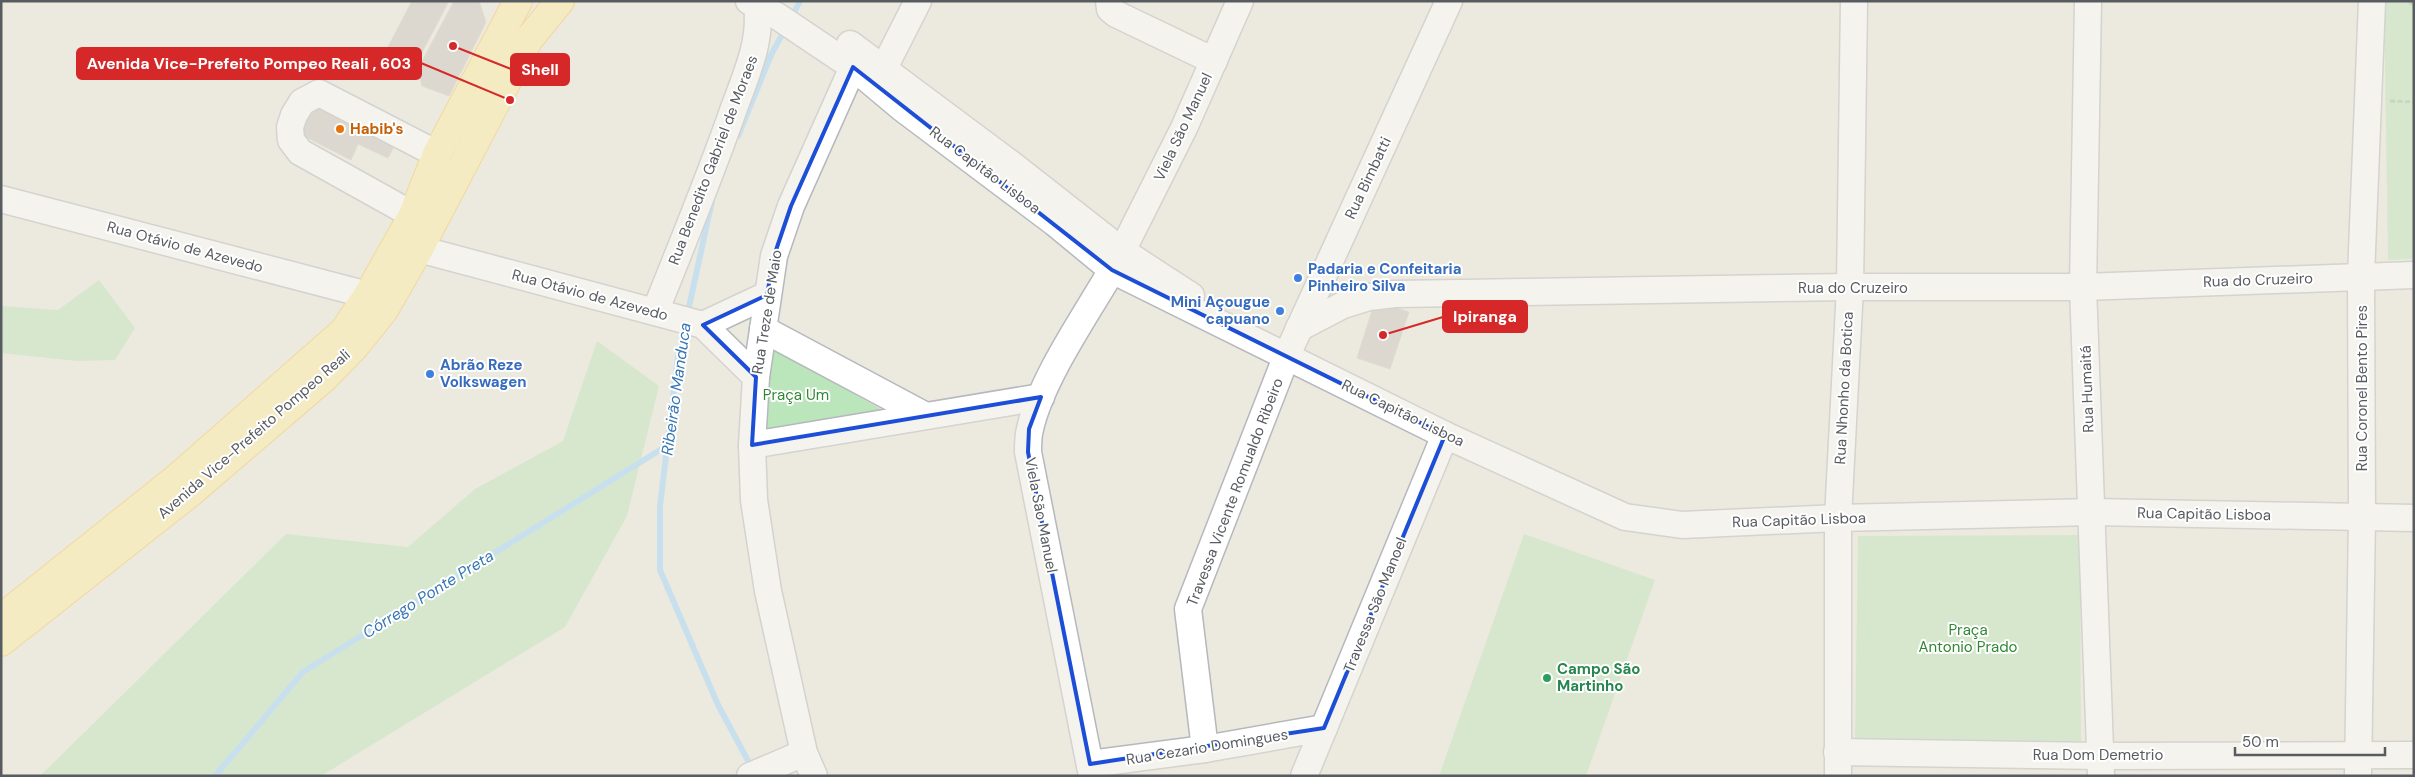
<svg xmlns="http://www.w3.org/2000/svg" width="2415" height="777" viewBox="0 0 2415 777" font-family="'DM Sans',sans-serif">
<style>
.green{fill:#bbe5ba}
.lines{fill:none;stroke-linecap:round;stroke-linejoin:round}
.stream{stroke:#9cd6ff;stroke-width:6}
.building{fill:#c7c3bc;stroke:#d1cabd}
.minor-casing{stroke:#b5b8bd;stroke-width:29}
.major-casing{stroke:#f6c34e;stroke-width:30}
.path{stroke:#92c49f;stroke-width:3;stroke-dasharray:5 2.5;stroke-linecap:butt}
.minor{stroke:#fff;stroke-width:26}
.major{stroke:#ffeea1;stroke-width:28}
.marked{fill:none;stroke:#1d4ed8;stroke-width:4;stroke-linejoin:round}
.food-dot{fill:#e8710a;stroke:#fff;stroke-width:2}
.shop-dot{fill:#3f7fe0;stroke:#fff;stroke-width:2}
.leisure-dot{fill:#2e9e5b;stroke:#fff;stroke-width:2}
.labels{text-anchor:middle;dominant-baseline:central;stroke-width:4;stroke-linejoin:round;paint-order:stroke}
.street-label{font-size:15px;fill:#585c61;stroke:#fff}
.food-label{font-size:15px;font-weight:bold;fill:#c56008;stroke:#fff;text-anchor:start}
.shop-label{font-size:15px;font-weight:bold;fill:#366cbe;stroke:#fff;text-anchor:start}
.park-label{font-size:15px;fill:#328734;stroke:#fff}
.leisure-label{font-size:15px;font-weight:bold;fill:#27864d;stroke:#fff;text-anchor:start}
.water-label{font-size:16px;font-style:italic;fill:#3777b4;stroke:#fff}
.leader{fill:none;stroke:#d62828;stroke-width:2}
.callout-dot{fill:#d62828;stroke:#fff;stroke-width:2}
.callout{fill:#d62828;stroke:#d62828;stroke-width:2}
.callout-label{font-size:16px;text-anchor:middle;font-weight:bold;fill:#fff}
</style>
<rect width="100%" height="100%" fill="#ece9df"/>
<g class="green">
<polygon points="2384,1 2414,1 2414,259 2388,260"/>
<polygon points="99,280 135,328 115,360 77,361 1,353 1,306 58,310"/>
<polygon points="597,341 659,386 627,516 565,627 321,776 40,776 286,534 408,547 475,489 563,441"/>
<polygon points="771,347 884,411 762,430"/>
<polygon points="1524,534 1655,580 1586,776 1439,776"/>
<polygon points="2080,535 2081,741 1855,740 1858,536"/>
</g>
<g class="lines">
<g class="stream">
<polyline points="791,18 800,1"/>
<polyline points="738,136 771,55 785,29"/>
<polyline points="687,316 712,201"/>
<polyline points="685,325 678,356 660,506 660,570 718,705 752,768"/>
<polyline points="215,776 303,672 668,445"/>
</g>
</g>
<g class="building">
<polygon points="412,1 449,1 417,62 388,47"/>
<polygon points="454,1 479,1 486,22 449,96 422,86 418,69"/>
<polygon points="324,100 398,138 388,158 358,144 351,160 300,134 310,105"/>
<polygon points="1375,301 1409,312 1390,369 1357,358"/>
</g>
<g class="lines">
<defs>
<g id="minor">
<polyline points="749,1 777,16 853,67 902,108 1055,223 1112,270 1445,435 1625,517 1682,525 1838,518 2093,512 2414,518"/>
<polyline points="1109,1 1110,9 1116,14 1214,61"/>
<polyline points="2088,1 2083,287 2101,776"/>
<polyline points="850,44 1011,164 1122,251 1191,296"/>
<polyline points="884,68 918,1"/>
<polyline points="1,199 368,295"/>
<polyline points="413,215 300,152 291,140 290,127 294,115 302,102 319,93 437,154"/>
<polyline points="419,249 703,325 756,377"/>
<polyline points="1122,251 1184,128 1240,1"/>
<path d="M655 312C682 244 710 177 734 108 746 75 762 41 757 5"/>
<polyline points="703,325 767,295"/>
<polyline points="1299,328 1343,305 1369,297 1395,294 1850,287 2083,287 2414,275"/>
<polyline points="763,329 924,415"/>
<polyline points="752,445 1041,397"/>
<polyline points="1205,749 1188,609 1287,355 1449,1"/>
<polyline points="1837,752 2101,756 2414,755"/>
<polyline points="1090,764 1205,749 1324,728"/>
<polyline points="750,776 804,753"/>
<polyline points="814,776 804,753 768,591 754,500 752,445 756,377 774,256 791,206 853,67"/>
<path d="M1092 776 1028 452C1028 444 1028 436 1030 429 1041 379 1086 315 1112 270"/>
<polyline points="1304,776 1445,435"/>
<polyline points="1838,776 1838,518 1850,287 1854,1"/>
<polyline points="2358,776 2362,517 2361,276 2372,1"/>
</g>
<g id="major">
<polyline points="9,612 177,478 344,331 368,295 413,215 437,154 518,1"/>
<polyline points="1,642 191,492 325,377 356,345 384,310 419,249 529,39 560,1"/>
</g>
</defs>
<use href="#minor" class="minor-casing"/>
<use href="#major" class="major-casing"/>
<g class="path">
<polyline points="2409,1 2414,7"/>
<polyline points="2390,101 2414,102"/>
</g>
<use href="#minor" class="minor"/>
<use href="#major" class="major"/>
</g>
<path d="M0 0H2415V777H0ZM853 67 1112 270 1445 435 1324 728 1090 764 1028 452 1029 429 1041 397 752 445 756 377 703 325 767 295 774 256 791 206Z" fill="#ece9df" fill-opacity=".55" fill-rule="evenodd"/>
<path class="marked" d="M853 67 1112 270 1445 435 1324 728 1090 764 1028 452 1029 429 1041 397 752 445 756 377 703 325 767 295 774 256 791 206Z"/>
<circle class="food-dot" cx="340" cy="129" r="5"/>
<g class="shop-dot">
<circle cx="1298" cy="278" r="5"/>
<circle cx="1280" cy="311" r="5"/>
<circle cx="430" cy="374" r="5"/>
</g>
<circle class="leisure-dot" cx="1547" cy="678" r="5"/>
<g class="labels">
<g class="street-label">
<text transform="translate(1183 127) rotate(-65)">Viela São Manuel</text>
<text transform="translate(713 160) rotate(-69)">Rua Benedito Gabriel de Moraes</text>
<text transform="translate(985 170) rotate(37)">Rua Capitão Lisboa</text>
<text transform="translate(1368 178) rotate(-65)">Rua Bimbatti</text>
<text transform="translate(185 247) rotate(15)">Rua Otávio de Azevedo</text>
<text transform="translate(2258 280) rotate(-2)">Rua do Cruzeiro</text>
<text x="1853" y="288">Rua do Cruzeiro</text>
<text transform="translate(590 295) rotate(15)">Rua Otávio de Azevedo</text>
<text transform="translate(767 312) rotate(-81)">Rua Treze de Maio</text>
<text transform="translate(1844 388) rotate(-87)">Rua Nhonho da Botica</text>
<text transform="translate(2362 388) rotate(-90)">Rua Coronel Bento Pires</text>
<text transform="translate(2087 389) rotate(-92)">Rua Humaitá</text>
<text transform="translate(1403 413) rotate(26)">Rua Capitão Lisboa</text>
<text transform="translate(254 434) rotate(-41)">Avenida Vice-Prefeito Pompeo Reali</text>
<text transform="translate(1235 492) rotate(-69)">Travessa Vicente Romualdo Ribeiro</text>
<text transform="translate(2204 514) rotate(1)">Rua Capitão Lisboa</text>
<text transform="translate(1041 515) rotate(79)">Viela São Manuel</text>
<text transform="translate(1799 520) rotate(-2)">Rua Capitão Lisboa</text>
<text transform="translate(1375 605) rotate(-68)">Travessa São Manoel</text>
<text transform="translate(1207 747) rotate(-9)">Rua Cezario Domingues</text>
<text x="2098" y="755">Rua Dom Demetrio</text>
</g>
<g class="food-label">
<text x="350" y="129">Habib's</text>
</g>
<g class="shop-label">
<text x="1308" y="269">Padaria e Confeitaria<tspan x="1308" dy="17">Pinheiro Silva</tspan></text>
<text x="1270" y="302" text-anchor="end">Mini Açougue<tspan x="1270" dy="17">capuano</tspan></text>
<text x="440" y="365">Abrão Reze<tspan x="440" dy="17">Volkswagen</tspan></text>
</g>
<g class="park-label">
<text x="796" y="395">Praça Um</text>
<text x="1968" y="630">Praça<tspan x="1968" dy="17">Antonio Prado</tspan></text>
</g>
<g class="leisure-label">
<text x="1557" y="669">Campo São<tspan x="1557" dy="17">Martinho</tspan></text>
</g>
<g class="water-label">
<text transform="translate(676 389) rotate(-82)">Ribeirão Manduca</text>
<text transform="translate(428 594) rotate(-32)">Córrego Ponte Preta</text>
</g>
</g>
<path class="leader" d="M510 100L421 63M453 46L511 69M1383 335L1443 317"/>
<g class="callout-dot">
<circle cx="510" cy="100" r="5"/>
<circle cx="453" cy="46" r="5"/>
<circle cx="1383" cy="335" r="5"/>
</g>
<g class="callout">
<rect x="77" y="48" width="344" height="31" rx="5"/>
<rect x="511" y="54" width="58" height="31" rx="5"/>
<rect x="1443" y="301" width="84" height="31" rx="5"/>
</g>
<g class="callout-label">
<text x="249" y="69">Avenida Vice-Prefeito Pompeo Reali , 603</text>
<text x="540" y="75">Shell</text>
<text x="1485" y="322">Ipiranga</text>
</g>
<rect width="2415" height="777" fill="none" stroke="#585c61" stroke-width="5"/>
<path d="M2235 747v8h150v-8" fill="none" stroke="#585c61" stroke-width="2.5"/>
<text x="2242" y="747" font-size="15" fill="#585c61" stroke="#ffffff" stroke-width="4" paint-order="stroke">50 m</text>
</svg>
